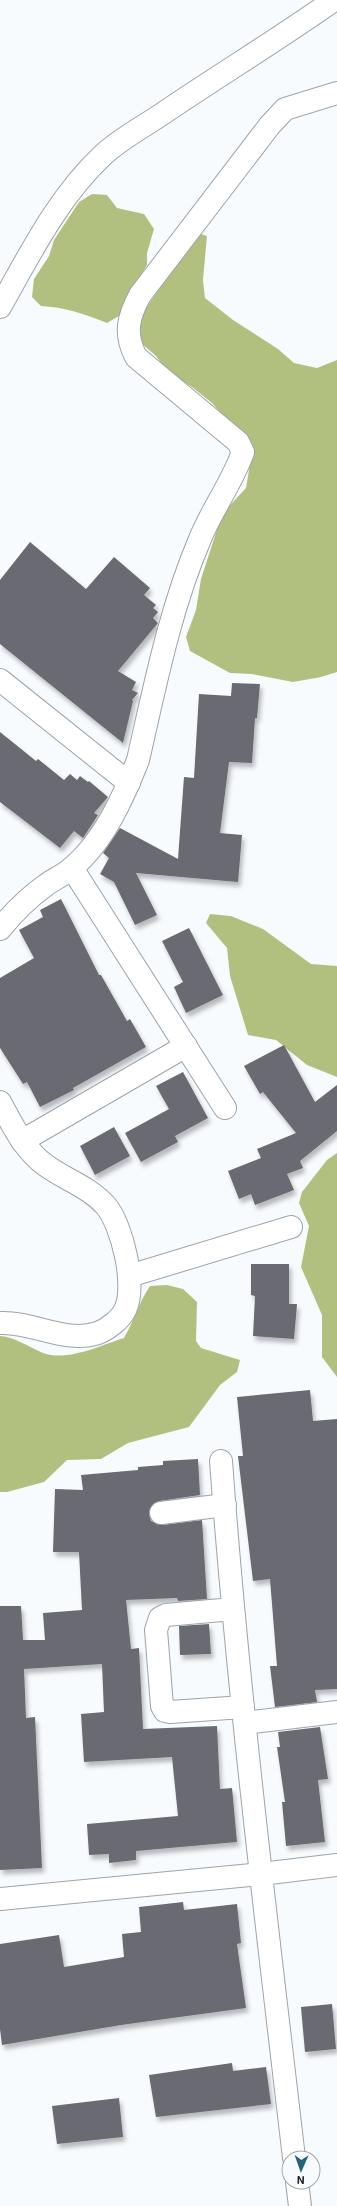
<svg xmlns="http://www.w3.org/2000/svg" width="337" height="2206" viewBox="0 0 337 2206" font-family="Roboto,sans-serif">
<style>
.forest{fill:#b1c07e}
.building{fill:#696a72;filter:url(#shadow)}
.lines{fill:none;stroke-linecap:round;stroke-linejoin:round}
.minor-casing{stroke:#9ca3aa;stroke-width:24}
.minor{stroke:#fff;stroke-width:22}
</style>
<defs>
<filter id="shadow"><feDropShadow dx="2.5" dy="4.5" stdDeviation="2" flood-color="#0004"/></filter>
</defs>
<rect width="100%" height="100%" fill="#f8fbfe"/>
<g class="forest">
<path d="M92 194 107 195 117 208 144 214 154 229 147 253V265L123 304 119 316 107 323C85 314 64 307 41 306L32 297 34 279 49 256 54 240 79 202Z"/>
<polygon points="201,234 207,236 203,280 205,298 233,320 278,349 294,363 317,368 337,360 337,672 321,677 293,682 252,674 230,673 190,651 186,637 196,610 201,579 222,514 246,488 251,458 249,438 229,422 212,403 192,387 167,371 156,356 141,343 140,317 182,255"/>
<polygon points="210,914 231,916 263,929 311,964 337,966 337,1077 307,1065 276,1040 248,1035 230,976 227,948 206,923"/>
<polygon points="337,1153 337,1377 322,1357 322,1315 301,1267 309,1226 299,1203 302,1192 327,1160"/>
<path d="M167 1285 183 1289 197 1302 196 1341 201 1348 240 1360 237 1372 220 1385 189 1427 128 1443 101 1459 67 1460 44 1482 7 1492H0V1336C15 1337 29 1347 43 1353 68 1362 101 1345 124 1338 134 1321 139 1302 150 1286Z"/>
</g>
<g class="building">
<polygon points="30,542 86,589 114,557 150,588 144,595 156,605 153,608 158,612 153,618 158,623 118,671 136,682 132,690 138,693 132,700 133,701 123,743 0,644 0,580"/>
<polygon points="232,683 260,684 257,718 255,718 252,763 229,762 220,833 242,835 238,882 136,873 157,915 135,925 114,882 100,874 109,858 103,853 120,828 178,859 184,777 194,778 199,694 231,696"/>
<polygon points="0,732 36,761 38,759 64,780 70,774 77,780 80,776 88,782 89,781 108,797 94,813 98,815 83,838 74,831 60,848 0,802"/>
<polygon points="61,899 99,975 101,975 127,1021 130,1019 146,1047 73,1088 74,1090 40,1107 27,1082 23,1084 0,1048 0,978 34,958 19,930 43,917 40,910"/>
<polygon points="189,928 223,995 186,1013 174,987 183,982 162,941"/>
<polygon points="284,1045 315,1102 337,1085 337,1131 300,1161 303,1168 287,1174 294,1190 255,1205 251,1194 239,1199 228,1171 261,1158 257,1149 296,1133 263,1092 260,1094 244,1066"/>
<polygon points="183,1072 208,1118 175,1136 178,1142 141,1162 125,1133 169,1109 156,1086"/>
<polygon points="114,1127 130,1156 95,1175 80,1146"/>
<polygon points="251,1264 289,1264 289,1304 297,1304 294,1339 253,1336 255,1296 251,1295"/>
<polygon points="310,1390 313,1421 337,1419 337,1689 315,1690 317,1702 275,1707 270,1666 277,1666 270,1579 253,1581 238,1456 243,1456 237,1397"/>
<polygon points="198,1459 200,1495 159,1501 150,1508 149,1514 151,1521 162,1525 202,1520 207,1599 178,1601 177,1598 126,1600 131,1649 139,1648 143,1729 217,1726 220,1789 232,1788 237,1842 136,1851 136,1860 109,1863 109,1854 89,1855 87,1824 178,1816 172,1757 84,1762 81,1714 104,1712 102,1664 24,1669 26,1718 35,1717 42,1868 0,1870 0,1606 21,1606 23,1640 45,1640 43,1613 82,1610 79,1552 53,1552 55,1489 83,1490 81,1475 138,1470 138,1467 163,1465 163,1461"/>
<polygon points="209,1624 211,1654 180,1655 179,1626"/>
<polygon points="320,1727 328,1779 318,1780 325,1842 286,1846 282,1802 285,1802 277,1747 280,1747 278,1732"/>
<polygon points="183,1902 184,1910 237,1904 241,1943 237,1944 246,2008 121,2025 2,2045 0,2029 0,1944 59,1935 64,1967 124,1957 122,1934 141,1932 139,1907"/>
<polygon points="332,2004 336,2049 305,2052 301,2007"/>
<polygon points="232,2063 233,2071 266,2067 271,2104 156,2117 149,2075"/>
<polygon points="119,2098 123,2137 57,2144 52,2106"/>
</g>
<g class="lines">
<defs>
<g id="minor">
<path d="M0 307C30 254 58 197 103 155 121 138 145 126 165 112 221 74 279 39 334 0"/>
<polyline points="0,680 129,783"/>
<polyline points="72,868 225,1108"/>
<path d="M0 929C14 912 29 897 46 885 54 879 64 875 72 868 104 841 123 798 138 760 155 686 170 609 200 539 212 509 232 483 243 452L238 442 136 357C124 334 128 317 140 295L270 125 285 109 337 93"/>
<path d="M0 1102C11 1122 21 1144 39 1160 59 1178 88 1185 106 1206 122 1225 137 1286 125 1310 121 1319 108 1329 98 1333 65 1344 32 1321 0 1323"/>
<polyline points="22,1141 186,1046"/>
<polyline points="129,1276 291,1227"/>
<path d="M221 1461C238 1694 267 1926 294 2158"/>
<polyline points="161,1513 225,1505"/>
<polyline points="233,1609 166,1615 160,1618 156,1630 162,1706 165,1711 170,1712 243,1707"/>
<polyline points="245,1723 337,1712"/>
<polyline points="0,1899 261,1874 337,1865"/>
<polyline points="297,2182 300,2206"/>
</g>
</defs>
<use href="#minor" class="minor-casing"/>
<use href="#minor" class="minor"/>
</g>
<g transform="translate(301 2170) rotate(182)"><circle r="19" fill="#f8fbfe" stroke="#a2a4a7"/>
<path d="M0-3L7 15L0 10L-7 15Z" fill="#226578"/>
<text y="-6" font-size="11" font-weight="bold" text-anchor="middle" fill="#202225">N</text>
</g>
</svg>
